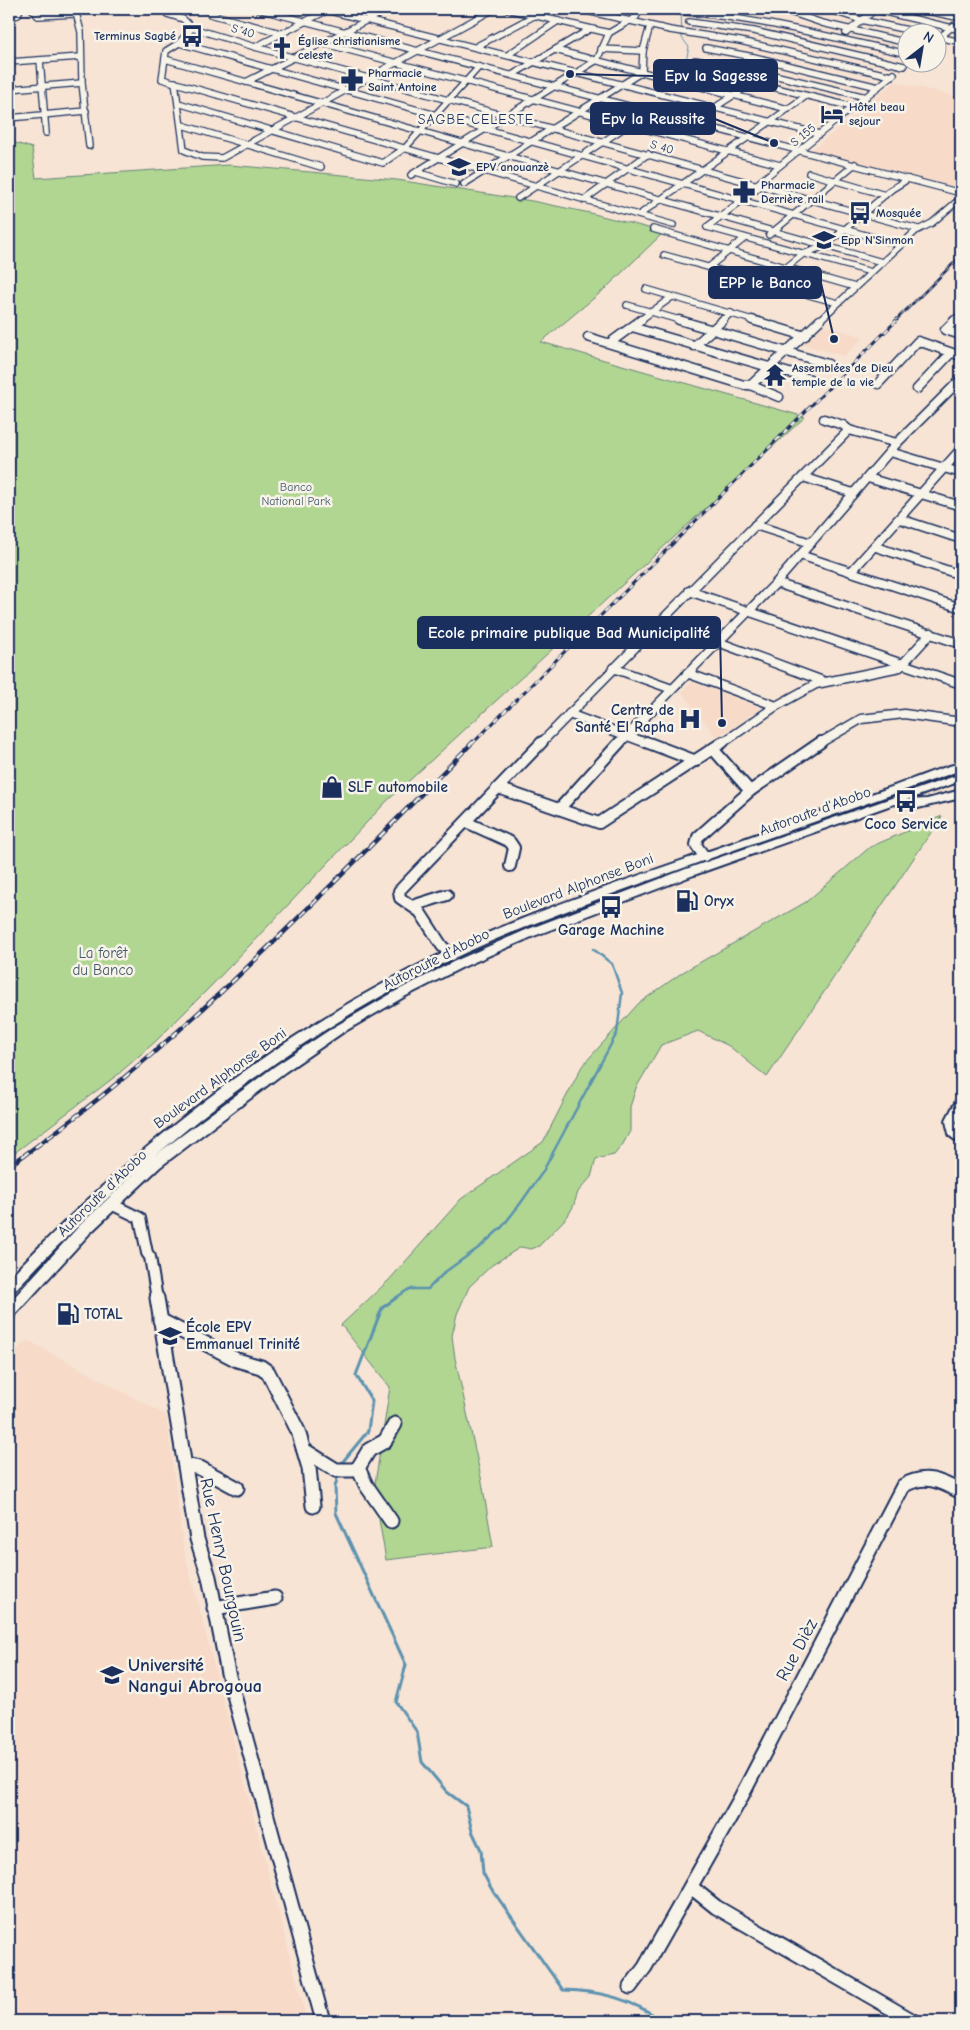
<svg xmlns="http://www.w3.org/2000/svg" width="970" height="2030" viewBox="0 0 970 2030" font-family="'Comic Neue',sans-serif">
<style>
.built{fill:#f7dac8}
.green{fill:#b0d692;stroke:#668278}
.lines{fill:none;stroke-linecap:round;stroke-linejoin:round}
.stream-far2{stroke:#5c92b0;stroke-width:1}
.stream-far1{stroke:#5c92b0;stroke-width:2.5}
.stream{stroke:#5c92b0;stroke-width:3}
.minor-far3-casing{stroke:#1b2f5e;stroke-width:8}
.minor-far2-casing{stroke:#1b2f5e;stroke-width:11}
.minor-far1-casing{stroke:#1b2f5e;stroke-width:14}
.minor-casing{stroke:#1b2f5e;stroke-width:17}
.major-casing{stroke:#1b2f5e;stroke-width:4}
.minor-far3{stroke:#f7f3e8;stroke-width:5.5}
.minor-far2{stroke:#f7f3e8;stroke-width:8}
.minor-far1{stroke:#f7f3e8;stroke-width:10}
.minor{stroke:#f7f3e8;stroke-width:13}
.major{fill:#f7f3e8;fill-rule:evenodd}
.rail-far2-casing{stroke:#1b2f5e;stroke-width:2.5}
.rail-far1-casing{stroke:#1b2f5e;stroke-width:3}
.rail-casing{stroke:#1b2f5e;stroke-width:4.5}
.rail-far2{stroke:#f7f3e8;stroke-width:1;stroke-dasharray:4.5;stroke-linecap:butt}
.rail-far1{stroke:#f7f3e8;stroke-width:2;stroke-dasharray:5.5;stroke-linecap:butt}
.rail{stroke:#f7f3e8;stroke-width:2.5;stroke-dasharray:8;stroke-linecap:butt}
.labels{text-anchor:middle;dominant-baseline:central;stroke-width:5;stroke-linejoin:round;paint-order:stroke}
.far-street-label{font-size:12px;fill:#1b2f5e;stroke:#f7f3e8}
.far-poi-label{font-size:12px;font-weight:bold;fill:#1b2f5e;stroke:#f7f3e8;text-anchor:start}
.far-park-label{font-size:12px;fill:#40596b;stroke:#f7f3e8}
.far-neighbourhood-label{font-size:14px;letter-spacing:1px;fill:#1b2f5e;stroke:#f7f3e8}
.poi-label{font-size:15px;font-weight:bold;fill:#1b2f5e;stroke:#f7f3e8;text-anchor:start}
.street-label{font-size:15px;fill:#1b2f5e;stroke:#f7f3e8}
.park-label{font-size:15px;fill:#40596b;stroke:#f7f3e8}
.near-street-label{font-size:18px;fill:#1b2f5e;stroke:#f7f3e8}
.near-poi-label{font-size:18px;font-weight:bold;fill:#1b2f5e;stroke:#f7f3e8;text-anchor:start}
.leader{fill:none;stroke:#1b2f5e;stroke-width:2}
.callout-dot{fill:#1b2f5e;stroke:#f7f3e8;stroke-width:2}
.callout{fill:#1b2f5e;stroke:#1b2f5e;stroke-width:2}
.callout-label{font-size:16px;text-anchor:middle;font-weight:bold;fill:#fff}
</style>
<rect width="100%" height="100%" fill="#f7e4d5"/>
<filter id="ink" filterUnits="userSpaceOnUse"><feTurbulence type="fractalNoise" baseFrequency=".02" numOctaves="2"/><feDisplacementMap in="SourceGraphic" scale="10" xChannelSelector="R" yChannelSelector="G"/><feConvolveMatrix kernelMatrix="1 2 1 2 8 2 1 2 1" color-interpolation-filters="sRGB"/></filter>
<g filter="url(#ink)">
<g class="built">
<polygon points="895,82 961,97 961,188 812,150"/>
<polygon points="823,325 864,337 844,356 802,344"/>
<polygon points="692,682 761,708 717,738 682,692"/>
<polygon points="27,1340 166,1415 184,1551 307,2021 9,2021 9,1359"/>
</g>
<g class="green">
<polygon points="9,141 32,148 36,178 229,165 310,172 397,180 532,201 590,213 664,232 606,288 541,342 805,417 387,801 210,987 155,1042 116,1076 9,1157"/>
<polygon points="942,816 767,1077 729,1046 698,1031 661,1045 636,1088 630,1107 630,1131 623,1144 614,1155 596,1159 591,1177 578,1192 573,1207 567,1217 539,1246 531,1249 521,1247 492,1265 469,1287 457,1314 452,1336 455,1358 482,1482 493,1547 386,1560 374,1490 390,1387 341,1325 389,1280 461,1199 543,1142 582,1066 639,1003 683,972 806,902 870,847"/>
</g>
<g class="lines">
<polyline class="stream-far2" points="681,12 682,38 689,47 686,61 688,67"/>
<polyline class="stream-far1" points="394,1299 409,1289 428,1289 445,1272 481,1246 502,1227 520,1204 542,1173 617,1033 622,993 612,964 593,949"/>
<g class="stream">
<polyline points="340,1465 368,1431 372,1401 356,1375 382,1308 396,1298"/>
<path d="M338 1475 335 1487 336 1513 406 1665 396 1702 417 1732 422 1762 447 1792 466 1806 472 1831 481 1850 483 1873 491 1888 563 1990C602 1991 631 1999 663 2021"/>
</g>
<defs>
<g id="minor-far3">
<polyline points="32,9 38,16 75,14"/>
<polyline points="75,9 81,32 82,83 89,146"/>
<polyline points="166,9 167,14 183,19 192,28 255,47 918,229 819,321"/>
<polyline points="217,9 210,14 281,33"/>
<polyline points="258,9 961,193"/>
<polyline points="322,9 819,134"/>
<polyline points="507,9 609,33"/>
<polyline points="578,9 670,30 740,41 892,76"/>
<path d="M648 9C737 13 822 35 908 54"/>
<polyline points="781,9 822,23 908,43"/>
<polyline points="827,9 861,20 917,32"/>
<polyline points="872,9 961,30"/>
<polyline points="918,9 961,18"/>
<polyline points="9,17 18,15 20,9"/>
<polyline points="689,22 754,31 904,66"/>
<polyline points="192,28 179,43 166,51 162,79 673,225"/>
<polyline points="846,33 876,9"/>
<polyline points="938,37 961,42"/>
<polyline points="938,39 953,26"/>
<polyline points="179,43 901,245"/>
<polyline points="322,43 780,165"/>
<polyline points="477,46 547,9"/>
<polyline points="255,47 330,9"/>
<polyline points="706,48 754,57 878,87"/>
<polyline points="601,49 643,51"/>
<polyline points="555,50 788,109"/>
<polyline points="509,54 558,21"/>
<polyline points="165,59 882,262"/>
<polyline points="40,60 46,133"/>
<polyline points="695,60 757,71 866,97"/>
<polyline points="9,62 81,57"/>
<polyline points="512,75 590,29"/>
<polyline points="714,75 748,81 853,107"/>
<polyline points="175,82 184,150 202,157 222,158 494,9"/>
<polyline points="246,82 389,9"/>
<polyline points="9,89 82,83"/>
<polyline points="178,103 383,163 405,148 479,67"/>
<polyline points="714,108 754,82"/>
<polyline points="9,118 86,111"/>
<polyline points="182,125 321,167"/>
<polyline points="416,172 456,184"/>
<polyline points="809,173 885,195"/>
<polyline points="411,175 597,60 609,33 636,17 640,9"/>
<polyline points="464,184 642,72 643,51 650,26"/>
<polyline points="757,184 894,74"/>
<polyline points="518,198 648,112"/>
<polyline points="584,200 648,154"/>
<polyline points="639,215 806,96"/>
<polyline points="707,227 871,272"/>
<polyline points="707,227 762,185"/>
<polyline points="653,229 855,287"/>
<polyline points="918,230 932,223 961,198"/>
<polyline points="769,235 855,164"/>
<polyline points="664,255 838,303"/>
<polyline points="709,267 745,238"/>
<polyline points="767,283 803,254 825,246 892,189 908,179"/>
<polyline points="646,289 756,321"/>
<polyline points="627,305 683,321"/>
<polyline points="639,321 672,297"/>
<polyline points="722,321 731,313"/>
<polyline points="954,321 961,314"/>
</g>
<g id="minor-far2">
<polyline points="679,320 828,364"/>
<polyline points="752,320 805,336"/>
<polyline points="955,320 945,330 961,335"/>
<polyline points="632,327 810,379"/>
<polyline points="588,337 744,385 751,385 820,320"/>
<polyline points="611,342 641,320"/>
<polyline points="694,346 723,320"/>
<polyline points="878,384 918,341 961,356"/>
<polyline points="750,385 779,397"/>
<polyline points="917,389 951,353"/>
<polyline points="824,419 843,425 849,430 897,443"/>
<polyline points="890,452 961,473"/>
<polyline points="803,477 853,493"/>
<polyline points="868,478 961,506"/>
<polyline points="900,519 961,539"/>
<polyline points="755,525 811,543"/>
<polyline points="876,547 961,575"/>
<polyline points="800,555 961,608"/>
<polyline points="851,572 961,449"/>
<polyline points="776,583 961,644"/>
<polyline points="689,591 961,684"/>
<polyline points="718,642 823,681"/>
<polyline points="613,668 672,689"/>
<polyline points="687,673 776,706"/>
<polyline points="569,714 649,744"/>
<polyline points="540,744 849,430"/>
<polyline points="619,744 776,583 897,443 961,379"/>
<polyline points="721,744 776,706 816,684 900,667 931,633"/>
<polyline points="818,744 861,719 904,714 961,722"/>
</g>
<g id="minor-far1">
<polyline points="646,742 696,761"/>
<polyline points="713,749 750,791"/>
<polyline points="498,788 599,823 723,742"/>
<polyline points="560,808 620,742"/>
<polyline points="466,822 510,842 514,848 510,866"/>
<polyline points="704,856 696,845 698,837 750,791 821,742"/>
<polyline points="412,906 447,895"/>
<polyline points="451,955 442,946 420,912 400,898 399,891 542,742"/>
<polyline points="961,1102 951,1121 954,1133 961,1138"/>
<polyline points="111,1204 140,1218 147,1253 150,1257 157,1299"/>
</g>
<g id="minor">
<polyline points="157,1298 197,1539 209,1577 228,1673 323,2021"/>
<polyline points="160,1320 237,1360 261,1367 268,1372 298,1431 309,1468 313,1506"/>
<polyline points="304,1450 336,1470 353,1470 358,1468 369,1450 385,1441 395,1424"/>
<polyline points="185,1465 200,1468 237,1488"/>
<polyline points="358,1468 366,1485 391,1521"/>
<polyline points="214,1608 275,1598"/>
<polyline points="691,1887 716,1907 913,2021"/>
<path d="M630 1987 645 1967 739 1801 903 1486C925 1473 940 1481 961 1492"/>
</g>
<g id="major">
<path d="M961 763V770C852 809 743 846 634 886 560 913 485 940 416 977 262 1059 133 1165 14 1291L9 1293V1278C126 1155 258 1048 409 970 511 917 624 881 732 843 782 825 833 807 883 790 909 781 935 769 961 763Z"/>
<polygon points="961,774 961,781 906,800 927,799 961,790 961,798 918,808 894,804 694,875 534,936 463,967 404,997 342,1033 285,1072 160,1167 90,1233 14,1316 9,1318 9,1303 80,1225 150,1159 275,1066 334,1027 396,991 455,961 526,930 686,869"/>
</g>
</defs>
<use href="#minor-far3" class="minor-far3-casing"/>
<use href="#minor-far2" class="minor-far2-casing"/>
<use href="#minor-far1" class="minor-far1-casing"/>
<use href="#minor" class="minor-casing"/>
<use href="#major" class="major-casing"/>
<use href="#minor-far3" class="minor-far3"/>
<use href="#minor-far2" class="minor-far2"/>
<use href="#minor-far1" class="minor-far1"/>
<use href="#minor" class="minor"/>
<use href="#major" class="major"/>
<defs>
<polyline id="rail-far2" points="895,321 961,256"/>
<polyline id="rail-far1" points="472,744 897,320"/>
<path id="rail" d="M9 1166C182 1045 325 891 473 742"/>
</defs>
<use href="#rail-far2" class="rail-far2-casing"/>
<use href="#rail-far1" class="rail-far1-casing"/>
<use href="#rail" class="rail-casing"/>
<use href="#rail-far2" class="rail-far2"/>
<use href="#rail-far1" class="rail-far1"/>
<use href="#rail" class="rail"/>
</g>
</g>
<defs>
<symbol id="bus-bare" viewBox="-9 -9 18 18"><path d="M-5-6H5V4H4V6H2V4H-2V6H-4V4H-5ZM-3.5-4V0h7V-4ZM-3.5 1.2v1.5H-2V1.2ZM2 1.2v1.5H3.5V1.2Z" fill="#1b2f5e" stroke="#f7f3e8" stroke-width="2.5" paint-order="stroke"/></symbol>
<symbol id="church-bare" viewBox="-9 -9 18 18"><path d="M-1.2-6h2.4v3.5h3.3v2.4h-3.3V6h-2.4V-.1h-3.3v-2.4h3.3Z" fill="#1b2f5e" stroke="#f7f3e8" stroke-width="2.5" paint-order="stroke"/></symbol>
<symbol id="pharmacy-bare" viewBox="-9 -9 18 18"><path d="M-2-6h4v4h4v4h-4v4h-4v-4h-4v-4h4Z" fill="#1b2f5e" stroke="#f7f3e8" stroke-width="2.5" paint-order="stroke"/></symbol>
<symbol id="hotel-bare" viewBox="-9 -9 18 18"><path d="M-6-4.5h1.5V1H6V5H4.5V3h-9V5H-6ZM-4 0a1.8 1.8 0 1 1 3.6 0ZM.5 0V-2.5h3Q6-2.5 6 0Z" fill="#1b2f5e" stroke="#f7f3e8" stroke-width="2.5" paint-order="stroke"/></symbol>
<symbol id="school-bare" viewBox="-9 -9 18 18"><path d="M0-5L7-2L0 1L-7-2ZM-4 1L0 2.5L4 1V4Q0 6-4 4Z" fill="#1b2f5e" stroke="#f7f3e8" stroke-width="2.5" paint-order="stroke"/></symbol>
<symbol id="temple-bare" viewBox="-9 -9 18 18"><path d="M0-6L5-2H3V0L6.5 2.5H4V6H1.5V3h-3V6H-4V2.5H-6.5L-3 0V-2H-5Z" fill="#1b2f5e" stroke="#f7f3e8" stroke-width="2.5" paint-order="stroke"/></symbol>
<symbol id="hospital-bare" viewBox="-9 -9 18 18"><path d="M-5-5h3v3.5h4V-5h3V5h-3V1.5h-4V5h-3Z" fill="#1b2f5e" stroke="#f7f3e8" stroke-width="2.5" paint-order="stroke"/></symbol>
<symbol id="shop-bare" viewBox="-9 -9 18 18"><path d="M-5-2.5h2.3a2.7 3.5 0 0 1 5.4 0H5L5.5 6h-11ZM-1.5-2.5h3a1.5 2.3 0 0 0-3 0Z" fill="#1b2f5e" stroke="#f7f3e8" stroke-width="2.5" paint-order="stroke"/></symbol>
<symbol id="fuel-bare" viewBox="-9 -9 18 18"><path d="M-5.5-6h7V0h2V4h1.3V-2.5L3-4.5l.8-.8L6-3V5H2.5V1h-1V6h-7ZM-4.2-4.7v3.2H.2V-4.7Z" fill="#1b2f5e" stroke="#f7f3e8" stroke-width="2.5" paint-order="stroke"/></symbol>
<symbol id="university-bare" viewBox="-9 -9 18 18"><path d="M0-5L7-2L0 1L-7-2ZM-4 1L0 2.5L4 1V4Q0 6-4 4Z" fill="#1b2f5e" stroke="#f7f3e8" stroke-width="2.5" paint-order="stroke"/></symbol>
</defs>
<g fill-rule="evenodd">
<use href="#bus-bare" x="176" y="20" width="32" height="32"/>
<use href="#church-bare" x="266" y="32" width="32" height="32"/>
<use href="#pharmacy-bare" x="336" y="64" width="32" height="32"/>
<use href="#hotel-bare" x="816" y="98" width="32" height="32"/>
<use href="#school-bare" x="443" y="151" width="32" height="32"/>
<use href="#pharmacy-bare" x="728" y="176" width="32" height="32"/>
<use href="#bus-bare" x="844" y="197" width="32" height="32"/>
<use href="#school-bare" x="808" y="224" width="32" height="32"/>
<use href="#temple-bare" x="759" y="359" width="32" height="32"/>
<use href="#hospital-bare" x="674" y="703" width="32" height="32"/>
<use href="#shop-bare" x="316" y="771" width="32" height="32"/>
<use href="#bus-bare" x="890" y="785" width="32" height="32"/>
<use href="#fuel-bare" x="671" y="885" width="32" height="32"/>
<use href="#bus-bare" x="595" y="891" width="32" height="32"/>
<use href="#fuel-bare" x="52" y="1298" width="32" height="32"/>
<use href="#school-bare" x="154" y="1320" width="32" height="32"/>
<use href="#university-bare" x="96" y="1659" width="32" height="32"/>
</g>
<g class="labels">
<g class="far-street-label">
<text transform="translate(243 31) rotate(16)">S 40</text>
<text transform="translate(803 135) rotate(-39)">S 155</text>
<text transform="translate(662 147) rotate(16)">S 40</text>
</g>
<g class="far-poi-label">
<text x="176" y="36" text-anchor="end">Terminus Sagbé</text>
<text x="298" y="41">Église christianisme<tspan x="298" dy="14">celeste</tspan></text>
<text x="368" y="73">Pharmacie<tspan x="368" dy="14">Saint Antoine</tspan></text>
<text x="849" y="107">Hôtel beau<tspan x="849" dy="14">sejour</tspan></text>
<text x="476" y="167">EPV anouanzè</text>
<text x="761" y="185">Pharmacie<tspan x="761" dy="14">Derrière rail</tspan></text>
<text x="876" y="213">Mosquée</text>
<text x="841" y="240">Epp N'Sinmon</text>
<text x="792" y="368">Assemblées de Dieu<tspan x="792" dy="14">temple de la vie</tspan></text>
</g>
<g class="far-park-label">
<text x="296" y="487">Banco<tspan x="296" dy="14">National Park</tspan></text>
</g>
<g class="far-neighbourhood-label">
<text x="476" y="119">SAGBE CELESTE</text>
</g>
<g class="poi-label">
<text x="674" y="710" text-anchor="end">Centre de<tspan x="674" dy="17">Santé El Rapha</tspan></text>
<text x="348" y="787">SLF automobile</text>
<text x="906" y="824" text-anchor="middle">Coco Service</text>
<text x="704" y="901">Oryx</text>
<text x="611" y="930" text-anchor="middle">Garage Machine</text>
<text x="84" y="1314">TOTAL</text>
<text x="186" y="1327">École EPV<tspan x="186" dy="17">Emmanuel Trinité</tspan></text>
</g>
<g class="street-label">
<text transform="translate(815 811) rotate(-20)">Autoroute d'Abobo</text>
<text transform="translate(578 886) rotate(-21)">Boulevard Alphonse Boni</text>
<text transform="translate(436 959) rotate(-27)">Autoroute d'Abobo</text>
<text transform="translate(220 1078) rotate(-36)">Boulevard Alphonse Boni</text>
<text transform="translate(102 1193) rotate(-44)">Autoroute d'Abobo</text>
</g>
<g class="park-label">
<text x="103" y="953">La forêt<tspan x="103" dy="17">du Banco</tspan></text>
</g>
<g class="near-street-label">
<text transform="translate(223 1560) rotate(78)">Rue Henry Bourgouin</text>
<text transform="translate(797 1650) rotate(-62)">Rue Dièz</text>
</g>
<g class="near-poi-label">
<text x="128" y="1665">Université<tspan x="128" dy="21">Nangui Abrogoua</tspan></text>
</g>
</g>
<path class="leader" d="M570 74L654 76M774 143L715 119M834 339L821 283M722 723L720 632"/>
<g class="callout-dot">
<circle cx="570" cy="74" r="5"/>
<circle cx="774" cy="143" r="5"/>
<circle cx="834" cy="339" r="5"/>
<circle cx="722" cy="723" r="5"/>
</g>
<g class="callout">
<rect x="654" y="60" width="123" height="31" rx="5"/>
<rect x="591" y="103" width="124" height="31" rx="5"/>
<rect x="709" y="267" width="112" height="31" rx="5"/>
<rect x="418" y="617" width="302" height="31" rx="5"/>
</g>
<g class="callout-label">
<text x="716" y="81">Epv la Sagesse</text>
<text x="653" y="124">Epv la Reussite</text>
<text x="765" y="288">EPP le Banco</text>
<text x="569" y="638">Ecole primaire publique Bad Municipalité</text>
</g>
<rect width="970" height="2030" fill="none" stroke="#f7f3e8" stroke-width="30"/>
<rect x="15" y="15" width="940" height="2000" fill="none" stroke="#1b2f5e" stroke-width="2" filter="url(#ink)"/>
<g transform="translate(922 48) rotate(31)"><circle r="24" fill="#f7f3e8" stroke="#9fa5b1"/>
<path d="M0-4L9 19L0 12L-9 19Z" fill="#1b2f5e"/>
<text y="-8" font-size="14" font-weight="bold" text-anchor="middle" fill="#1b2f5e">N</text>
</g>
</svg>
